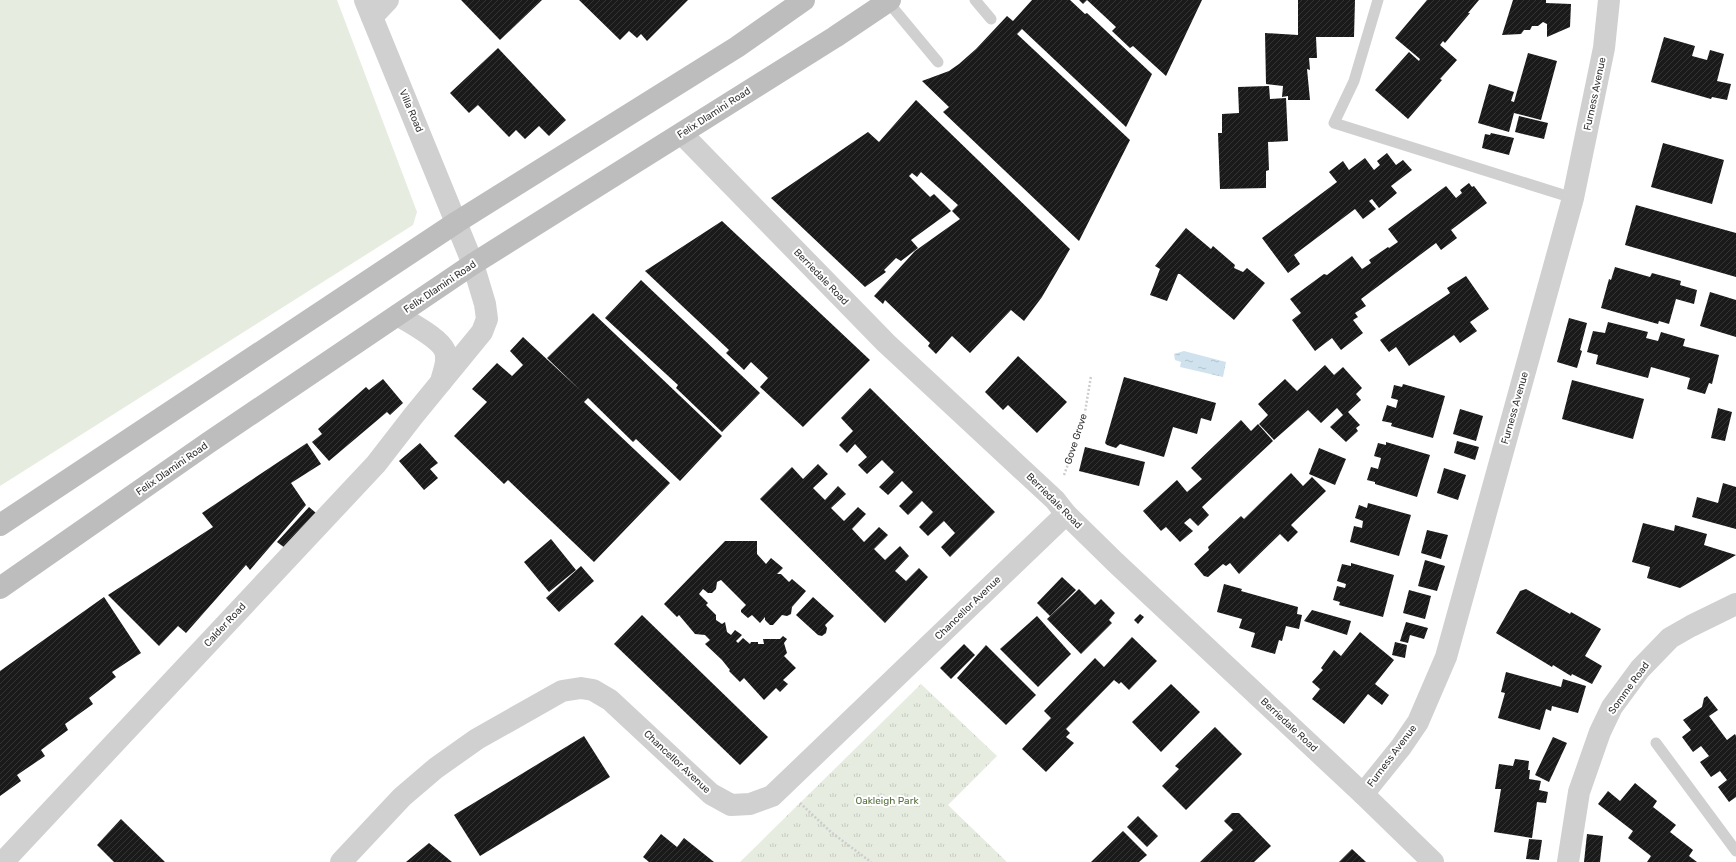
<svg xmlns="http://www.w3.org/2000/svg" width="1736" height="862" viewBox="0 0 1736 862" font-family="Rubik,sans-serif">
<style>
.park{fill:url(#park-tufts)}
.pitch{fill:#e6ecdf}
.water{fill:url(#water-ripples)}
.building{fill:url(#building-hatch)}
.lines{fill:none;stroke-linecap:round;stroke-linejoin:round}
.path{stroke:#cdcdcd;stroke-width:2.5;stroke-dasharray:2 2;stroke-linecap:butt}
.lane{stroke:#d0d0d0;stroke-width:11}
.street{stroke:#d0d0d0;stroke-width:22}
.secondary{stroke:#bdbdbd;stroke-width:22}
.labels{text-anchor:middle;dominant-baseline:central;stroke-width:4;stroke-linejoin:round;paint-order:stroke}
.street-label{font-size:10px;fill:#333;stroke:#fff}
.park-label{font-size:10px;fill:#56703f;stroke:#fff}
</style>
<defs>
<pattern id="park-tufts" width="24" height="20" patternUnits="userSpaceOnUse"><rect width="24" height="20" fill="#e6ecdf"/><path d="M3 7l-1-3M5 7V3M7 7l1-3M15 17l-1-3M17 17v-4M19 17l1-3" fill="none" stroke="#c6cbc0"/></pattern>
<pattern id="water-ripples" width="26" height="14" patternUnits="userSpaceOnUse"><rect width="26" height="14" fill="#cfe2ee"/><path d="M2 4q2-2 4 0t4 0M15 11q2-2 4 0t4 0" fill="none" stroke="#b2c2cd"/></pattern>
<pattern id="building-hatch" width="6" height="6" patternUnits="userSpaceOnUse"><rect width="6" height="6" fill="#1a1a1a"/><path d="M-1 1l2-2M0 6l6-6M5 7l2-2" fill="none" stroke="#333"/></pattern>
</defs>
<rect width="100%" height="100%" fill="#fff"/>
<polygon class="park" points="921,684 997,756 948,805 1007,862 740,862"/>
<polygon class="pitch" points="0,0 337,0 417,212 413,225 0,486"/>
<polygon class="water" points="1184,351 1226,362 1223,377 1180,367 1181,362 1175,360 1174,354"/>
<g class="building">
<polygon points="461,0 542,0 500,40"/>
<polygon points="579,0 688,0 647,41 641,34 637,38 629,31 620,40"/>
<polygon points="1032,0 1070,0 1085,14 1087,13 1152,74 1126,127 1022,29 1017,34 1130,140 1079,241 943,112 949,107 922,81 949,71 959,64 976,49 1007,16 1013,21"/>
<polygon points="1079,0 1202,0 1166,76 1133,46 1130,48 1112,31 1116,27 1087,0 1083,4"/>
<polygon points="1298,0 1355,0 1354,37 1316,37 1317,58 1309,58 1310,70 1307,69 1310,100 1288,100 1288,96 1282,97 1283,86 1266,84 1265,33 1298,35"/>
<polygon points="1427,0 1479,0 1468,13 1470,13 1445,43 1443,41 1440,45 1457,60 1440,79 1442,80 1408,119 1375,90 1409,52 1419,61 1420,59 1395,38"/>
<polygon points="1513,0 1546,0 1546,3 1571,4 1570,27 1547,37 1547,24 1543,22 1538,26 1532,26 1530,30 1524,30 1521,34 1502,35"/>
<polygon points="1664,37 1695,46 1692,56 1707,60 1710,50 1724,54 1717,81 1731,84 1727,100 1712,97 1711,99 1651,82"/>
<polygon points="498,48 566,120 549,136 539,126 525,139 516,130 509,137 478,105 469,113 450,93"/>
<polygon points="1528,53 1557,61 1541,120 1514,113 1509,132 1478,123 1489,84 1514,92 1511,101 1514,102"/>
<polygon points="1269,86 1270,99 1286,98 1288,141 1268,142 1269,170 1266,171 1266,188 1220,189 1218,133 1222,133 1222,114 1239,113 1238,87"/>
<polygon points="916,100 1070,249 1042,297 1024,321 1011,310 970,353 952,336 936,354 928,346 930,343 885,300 883,304 874,296 915,251 960,219 952,211 958,205 921,172 917,177 912,173 909,176 930,197 934,194 951,211 911,240 918,248 901,261 896,258 884,270 886,272 865,287 771,198 868,132 879,142"/>
<polygon points="1519,116 1548,123 1544,139 1515,132"/>
<polygon points="1491,133 1514,138 1509,155 1482,148 1485,134 1490,135"/>
<polygon points="1663,143 1724,160 1712,204 1651,187"/>
<polygon points="1387,153 1396,165 1403,160 1412,170 1391,186 1397,193 1379,208 1372,199 1369,201 1376,209 1363,219 1355,209 1294,255 1300,264 1288,273 1262,238 1337,182 1329,172 1343,161 1349,170 1365,158 1374,170 1380,165 1377,161"/>
<polygon points="1469,183 1472,187 1474,186 1487,203 1451,230 1457,238 1441,250 1436,243 1361,299 1366,306 1355,313 1358,317 1353,320 1363,333 1341,350 1332,338 1315,351 1292,320 1301,313 1290,299 1324,274 1327,275 1352,256 1362,269 1371,263 1369,260 1388,247 1389,248 1398,242 1388,229 1446,186 1456,198 1462,193 1460,190"/>
<polygon points="1636,205 1736,233 1736,277 1625,245"/>
<polygon points="722,221 870,360 803,427 760,387 768,378 751,362 744,370 726,353 729,350 645,271"/>
<polygon points="1186,228 1211,249 1213,246 1235,265 1234,268 1243,272 1247,268 1265,283 1234,320 1180,274 1178,274 1167,301 1150,295 1160,269 1155,266"/>
<polygon points="1615,267 1650,277 1652,273 1681,281 1680,285 1697,290 1694,304 1676,299 1669,324 1659,321 1658,324 1601,308 1609,279 1611,280"/>
<polygon points="1466,276 1489,309 1470,322 1477,331 1460,343 1454,335 1409,366 1396,347 1389,352 1380,340 1450,293 1447,288"/>
<polygon points="641,280 760,393 722,432 676,388 678,385 605,318"/>
<polygon points="1710,292 1736,300 1736,337 1700,326"/>
<polygon points="593,313 722,436 680,481 636,439 633,442 588,398 584,402 670,483 594,562 508,480 504,484 454,436 487,402 472,389 497,363 512,376 523,365 510,351 523,337 580,390 547,358"/>
<polygon points="1569,318 1587,323 1580,350 1582,351 1577,368 1557,362"/>
<polygon points="1608,322 1648,332 1646,338 1658,341 1661,332 1685,339 1683,346 1719,355 1712,384 1709,383 1705,394 1687,389 1690,378 1651,367 1648,378 1596,364 1598,355 1587,352 1593,331 1605,333"/>
<polygon points="1018,356 1067,402 1037,433 1008,405 1003,410 985,392"/>
<polygon points="1325,365 1334,375 1343,367 1362,388 1356,394 1361,400 1348,412 1360,425 1356,428 1358,431 1346,442 1330,427 1343,415 1337,408 1321,423 1308,410 1274,440 1259,424 1268,415 1258,404 1285,379 1297,391"/>
<polygon points="1124,377 1216,403 1211,421 1201,418 1197,434 1173,427 1164,457 1120,444 1116,448 1107,445 1105,443"/>
<polygon points="383,379 403,403 390,415 387,412 329,461 312,442 322,434 318,429 366,387 369,390"/>
<polygon points="1572,380 1644,399 1633,439 1562,419"/>
<polygon points="1403,384 1445,396 1433,438 1391,426 1392,423 1382,421 1387,405 1396,408 1398,400 1391,398 1394,385 1402,387"/>
<polygon points="870,388 995,512 950,557 941,547 955,533 944,521 928,536 919,527 933,512 922,501 908,515 899,506 913,492 902,481 888,495 879,487 894,472 882,460 867,474 858,465 867,457 855,444 847,453 839,445 853,431 841,418"/>
<polygon points="1718,408 1732,412 1725,441 1711,438"/>
<polygon points="1460,409 1483,416 1476,441 1453,434"/>
<polygon points="1241,420 1251,431 1258,424 1273,441 1202,507 1209,515 1198,526 1190,518 1184,523 1193,531 1180,542 1166,527 1161,531 1143,511 1177,480 1187,492 1202,479 1191,468"/>
<polygon points="1457,441 1479,447 1475,460 1454,453"/>
<polygon points="1386,442 1430,455 1417,497 1375,484 1375,482 1367,480 1371,467 1378,469 1381,458 1374,456 1378,443 1386,445"/>
<polygon points="307,443 321,464 291,483 306,505 250,570 246,565 186,633 178,626 159,646 108,595 213,527 202,513"/>
<polygon points="420,443 438,463 430,469 438,478 424,490 399,461"/>
<polygon points="1085,447 1145,462 1139,486 1079,471"/>
<polygon points="1319,448 1346,459 1335,485 1309,474"/>
<polygon points="818,464 828,474 813,488 825,500 838,486 846,494 831,508 844,521 858,507 866,514 852,529 864,542 879,527 888,535 874,549 885,560 900,546 909,556 895,571 906,581 919,568 928,577 885,623 760,499 792,467 803,479"/>
<polygon points="1444,468 1466,475 1458,500 1437,493"/>
<polygon points="1291,473 1303,486 1312,477 1326,491 1291,525 1298,532 1288,542 1280,534 1239,574 1230,563 1226,566 1223,564 1208,577 1204,576 1194,564 1209,550 1208,547 1241,516 1244,519"/>
<polygon points="1723,483 1736,487 1736,529 1692,517 1697,497 1718,503"/>
<polygon points="1368,503 1411,515 1399,556 1350,542 1354,526 1362,528 1363,521 1355,518 1359,505 1367,508"/>
<polygon points="309,507 316,513 285,548 277,542"/>
<polygon points="1643,523 1674,531 1675,525 1707,534 1704,545 1736,555 1680,588 1647,578 1650,567 1632,562"/>
<polygon points="1427,530 1448,535 1441,559 1421,553"/>
<polygon points="551,539 576,570 549,592 524,562"/>
<polygon points="725,541 757,541 757,554 766,564 771,558 783,568 777,574 781,574 789,582 792,579 806,591 792,607 791,614 787,616 782,615 773,625 770,625 765,620 765,617 760,623 752,615 748,618 741,612 741,610 746,605 721,580 717,582 716,589 712,593 708,593 703,589 699,594 708,603 706,605 716,615 716,620 722,624 725,622 727,632 731,635 735,630 742,635 736,641 738,643 743,638 750,644 751,642 758,642 758,644 764,644 763,639 780,639 783,636 787,639 784,643 787,653 784,656 796,668 783,680 788,684 780,692 776,688 764,700 744,678 740,682 729,671 730,670 722,660 705,644 710,640 705,635 695,634 679,615 677,617 664,604"/>
<polygon points="1425,560 1445,566 1437,591 1418,586"/>
<polygon points="1351,563 1394,575 1383,617 1339,605 1340,602 1333,600 1337,586 1345,588 1346,584 1337,581 1342,564 1351,566"/>
<polygon points="581,566 594,581 559,612 546,598"/>
<polygon points="1062,577 1076,590 1050,616 1037,603"/>
<polygon points="1224,584 1242,589 1241,591 1298,607 1297,614 1302,615 1299,629 1286,626 1282,641 1279,640 1275,654 1251,647 1255,633 1239,628 1242,619 1217,612"/>
<polygon points="1079,589 1095,605 1101,599 1115,613 1109,620 1112,623 1081,654 1047,619"/>
<polygon points="1526,589 1570,614 1571,612 1601,629 1585,656 1602,666 1592,684 1572,674 1571,676 1553,665 1552,667 1496,633 1520,591"/>
<polygon points="1409,590 1431,596 1425,619 1403,613"/>
<polygon points="104,597 141,653 112,672 116,677 89,698 93,704 65,724 68,730 41,750 45,756 17,775 21,781 0,796 0,671"/>
<polygon points="813,597 834,616 825,625 827,628 826,633 822,636 818,635 796,615"/>
<polygon points="1312,610 1351,621 1347,635 1304,621"/>
<polygon points="1140,614 1144,617 1138,624 1134,620"/>
<polygon points="642,615 768,737 740,765 614,644"/>
<polygon points="1037,616 1071,654 1038,687 1000,649"/>
<polygon points="1406,622 1428,628 1424,639 1410,635 1408,643 1400,641"/>
<polygon points="1360,632 1394,660 1375,684 1389,695 1382,705 1368,694 1344,724 1312,699 1320,689 1312,682 1323,670 1321,668 1334,650 1341,656"/>
<polygon points="1132,637 1157,661 1129,690 1121,682 1119,684 1114,680 1066,729 1070,733 1066,737 1074,743 1046,772 1022,749 1051,718 1044,711 1095,658 1104,667"/>
<polygon points="1395,642 1407,645 1405,658 1392,655"/>
<polygon points="964,644 975,655 951,679 940,668"/>
<polygon points="986,645 1036,695 1006,725 957,678"/>
<polygon points="1506,672 1561,687 1563,679 1586,686 1578,713 1552,706 1551,711 1546,709 1540,730 1498,718 1505,693 1501,692"/>
<polygon points="1171,684 1200,712 1161,752 1132,722"/>
<polygon points="1707,696 1718,710 1709,716 1727,740 1735,734 1736,736 1736,797 1729,802 1718,787 1727,780 1720,771 1711,777 1700,762 1709,756 1701,746 1693,752 1682,737 1691,730 1683,720 1702,707 1704,698"/>
<polygon points="1215,727 1242,754 1186,810 1162,786 1179,769 1175,766"/>
<polygon points="584,736 610,777 480,856 454,815"/>
<polygon points="1553,737 1567,743 1549,782 1535,775"/>
<polygon points="1515,759 1529,761 1528,770 1530,770 1529,779 1541,781 1539,790 1548,792 1546,803 1537,802 1532,838 1494,832 1501,789 1495,789 1499,764 1513,766"/>
<polygon points="1635,783 1657,801 1653,807 1676,825 1670,832 1693,850 1689,856 1697,862 1647,862 1651,856 1628,838 1633,831 1598,804 1608,791 1620,801"/>
<polygon points="1232,813 1239,813 1271,846 1254,862 1200,862 1233,830 1224,821"/>
<polygon points="1138,816 1158,836 1147,847 1127,827"/>
<polygon points="121,819 165,862 114,862 97,845"/>
<polygon points="1123,831 1147,855 1139,862 1091,862"/>
<polygon points="661,834 677,847 684,838 714,862 649,862 643,857"/>
<polygon points="1587,834 1603,836 1600,862 1584,862"/>
<polygon points="1529,839 1542,840 1539,860 1526,859"/>
<polygon points="429,843 452,862 406,862"/>
<polygon points="1352,849 1366,862 1339,862"/>
</g>
<g class="lines">
<g class="path">
<polyline points="1064,475 1083,424 1091,376"/>
<polyline points="800,803 832,833 871,862"/>
</g>
<g class="lane">
<polyline points="975,0 991,19"/>
<polyline points="1378,0 1354,81 1334,123 1573,198"/>
<polyline points="888,2 938,62"/>
<polyline points="1656,743 1736,851"/>
</g>
<g class="street">
<polyline points="372,17 388,0"/>
<polyline points="682,134 886,343 1055,500 1066,514 1115,562 1363,794 1433,862"/>
<path d="M398 315C410 323 440 338 445 351 449 361 443 372 441 382"/>
<polyline points="1363,794 1401,747 1418,722 1446,657 1573,198 1604,48 1609,0"/>
<polyline points="3,862 376,464 414,415 482,332 487,319 485,304 473,264 365,0"/>
<polyline points="341,862 402,797 436,768 477,739 562,691 581,688 593,690 610,700 711,794 731,805 750,804 772,796 1066,514"/>
<polyline points="1568,862 1579,792 1600,732 1612,707 1640,669 1670,638 1691,626 1736,604"/>
</g>
<g class="secondary">
<polyline points="0,525 457,222 737,47 804,0"/>
<polyline points="0,588 208,443 473,264 835,37 890,0"/>
</g>
</g>
<g class="labels">
<g class="street-label">
<text transform="translate(1595 94) rotate(-78)">Furness Avenue</text>
<text transform="translate(411 111) rotate(67)">Villa Road</text>
<text transform="translate(714 113) rotate(-33)">Felix Dlamini Road</text>
<text transform="translate(821 277) rotate(46)">Berriedale Road</text>
<text transform="translate(440 287) rotate(-34)">Felix Dlamini Road</text>
<text transform="translate(1515 408) rotate(-74)">Furness Avenue</text>
<text transform="translate(1076 439) rotate(-72)">Gove Grove</text>
<text transform="translate(172 469) rotate(-35)">Felix Dlamini Road</text>
<text transform="translate(1054 501) rotate(45)">Berriedale Road</text>
<text transform="translate(968 608) rotate(-44)">Chancellor Avenue</text>
<text transform="translate(225 625) rotate(-47)">Calder Road</text>
<text transform="translate(1629 688) rotate(-54)">Somme Road</text>
<text transform="translate(1289 725) rotate(43)">Berriedale Road</text>
<text transform="translate(1392 756) rotate(-53)">Furness Avenue</text>
<text transform="translate(677 762) rotate(43)">Chancellor Avenue</text>
</g>
<g class="park-label">
<text x="887" y="801">Oakleigh Park</text>
</g>
</g>
</svg>
